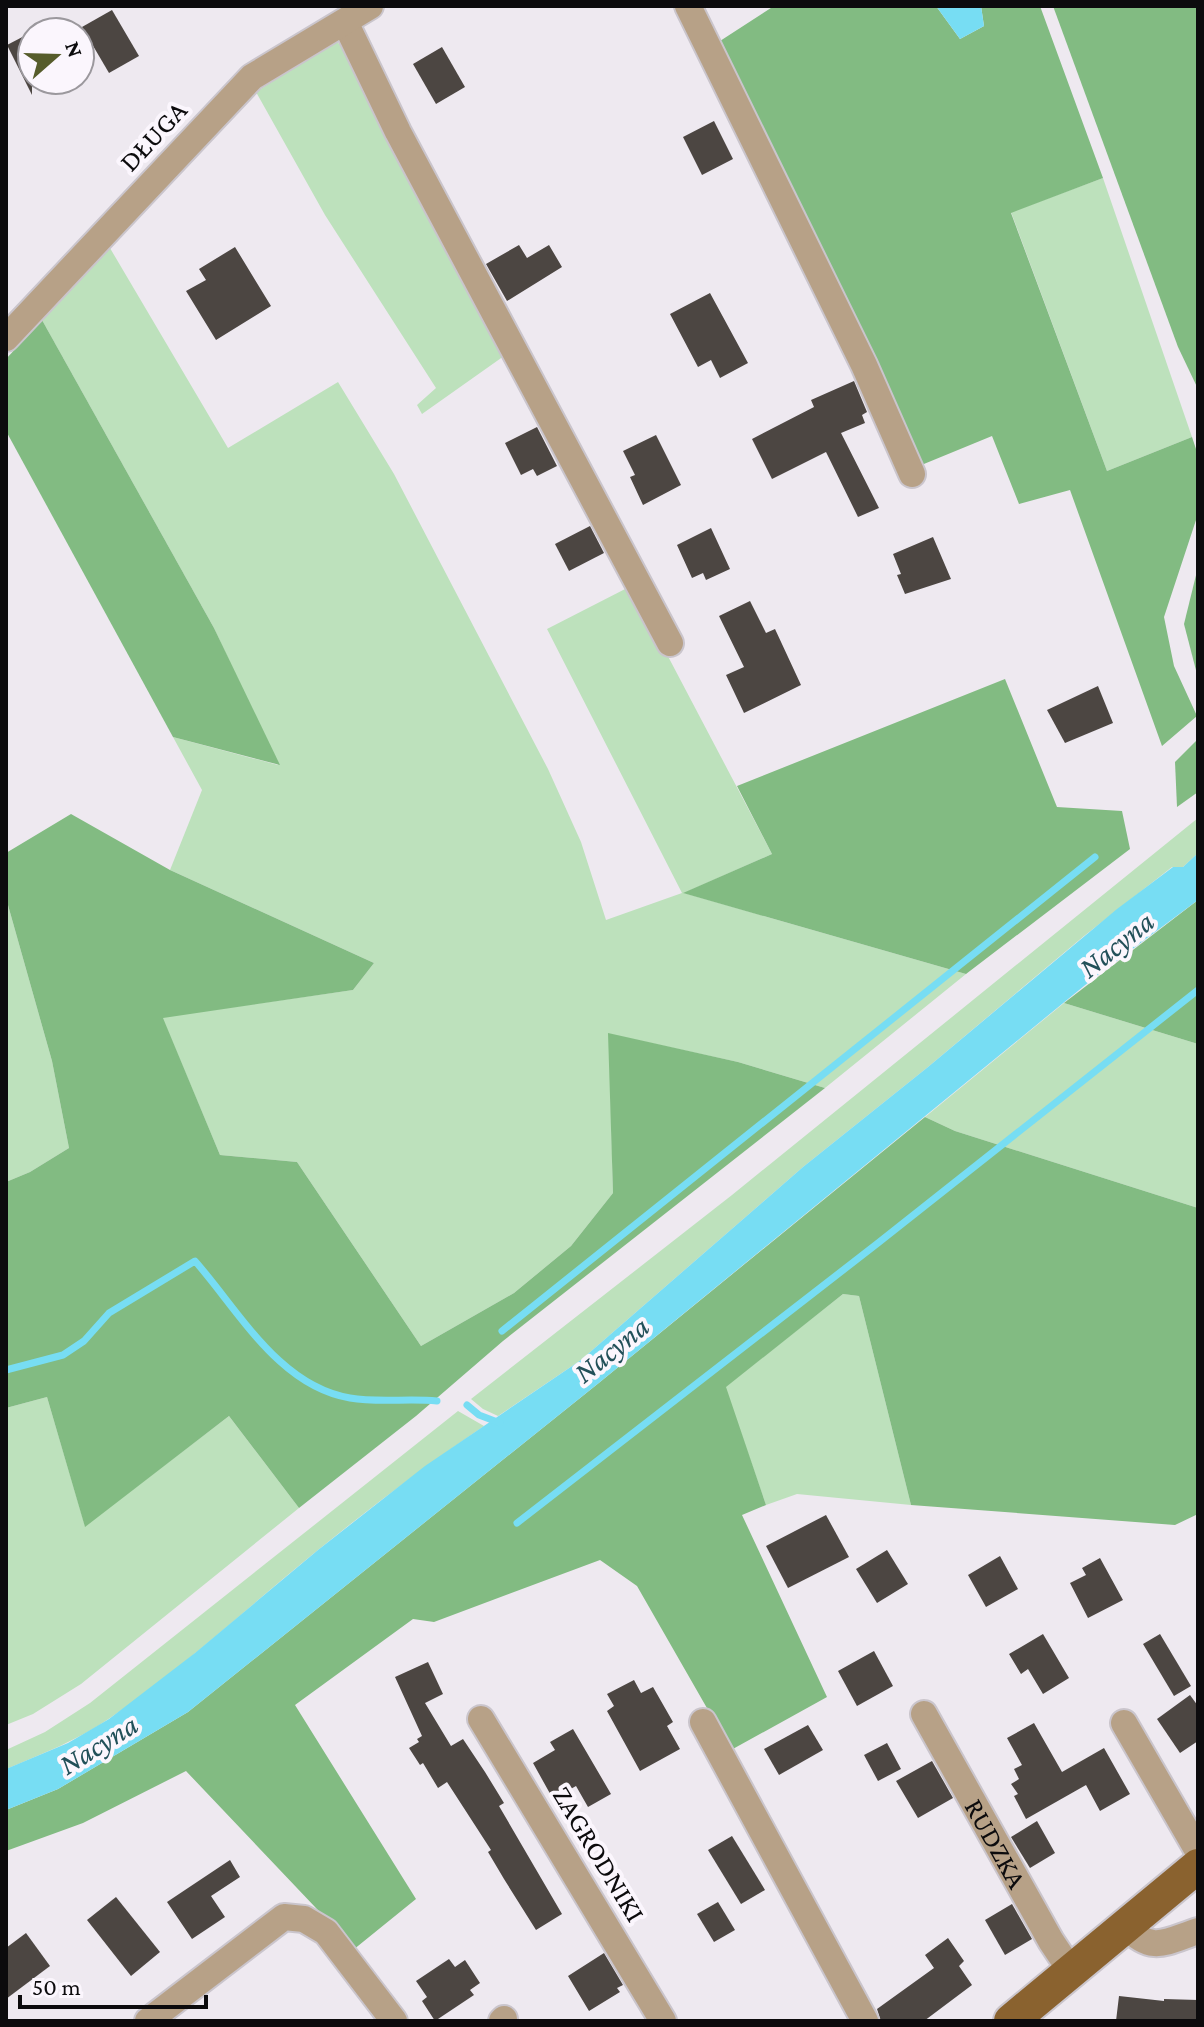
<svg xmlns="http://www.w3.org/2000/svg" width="1204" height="2027" viewBox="0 0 1204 2027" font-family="'Crimson Pro',serif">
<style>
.green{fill:#bde1bc}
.forest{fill:#82bb82}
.water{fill:#77ddf3}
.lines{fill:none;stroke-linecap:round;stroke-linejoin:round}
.stream{stroke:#77ddf3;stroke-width:7}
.building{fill:#4c4642}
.minor-casing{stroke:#cac5cc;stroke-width:30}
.major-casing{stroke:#cac5cc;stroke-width:38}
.minor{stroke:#b7a187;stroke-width:26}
.major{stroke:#8a622f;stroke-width:34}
.labels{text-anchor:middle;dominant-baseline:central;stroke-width:8;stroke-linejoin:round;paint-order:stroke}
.street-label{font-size:28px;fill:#0c0b0d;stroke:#fbf6fd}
.water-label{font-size:30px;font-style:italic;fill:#225059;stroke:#fbf6fd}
</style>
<rect width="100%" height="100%" fill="#eee9f0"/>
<g class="green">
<polygon points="336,41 346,50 511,351 422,414 417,405 436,388 325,215 256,92"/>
<polygon points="1103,178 1192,437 1107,471 1011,212"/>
<polygon points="107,243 228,448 338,382 394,474 548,769 581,842 606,920 682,893 547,629 631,586 772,854 684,893 966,974 825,1088 738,1062 609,1034 613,1193 571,1246 514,1293 421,1346 297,1162 220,1155 162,1017 353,990 374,963 170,870 202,790 173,737 278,765 214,628 42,320"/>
<polygon points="1198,818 1198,853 1183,867 1172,867 1084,936 928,1067 803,1167 581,1360 498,1416 483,1409 471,1399 732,1195"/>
<polygon points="6,898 52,1061 69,1148 30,1172 6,1182"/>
<polygon points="1064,1003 1198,1044 1198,1208 955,1131 925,1117"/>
<polygon points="843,1294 859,1296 911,1505 797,1494 766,1505 725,1387"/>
<polygon points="47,1397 85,1526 229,1416 299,1508 81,1684 33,1714 6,1725 6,1408"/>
<path d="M458 1411 484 1426C427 1465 372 1506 318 1550 249 1606 183 1668 110 1718 78 1740 42 1754 6 1769V1750L45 1732 90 1703Z"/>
</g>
<g class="forest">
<polygon points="774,6 936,6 960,39 984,26 981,6 1040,6 1103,178 1011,213 1107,471 1192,437 1198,455 1198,514 1164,617 1174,666 1197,716 1162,746 1070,490 1019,504 992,436 919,466 720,41"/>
<polygon points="1053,6 1198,6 1198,389 1178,347"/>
<polygon points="42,320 214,628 280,765 173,737 6,431 6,359"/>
<polygon points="1198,567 1198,678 1184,624"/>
<polygon points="1005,679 1057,807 1122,811 1130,849 966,974 683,893 772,854 737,786"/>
<polygon points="1198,739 1198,792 1177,807 1175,762"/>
<polygon points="71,814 170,870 374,963 353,990 163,1018 220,1155 297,1162 421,1346 514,1293 571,1246 613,1193 608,1033 738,1062 825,1088 503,1341 416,1416 299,1508 229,1416 85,1527 47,1397 6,1408 6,1182 30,1172 69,1148 52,1061 6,898 6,853"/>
<polygon points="1198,900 1198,1044 1064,1003"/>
<polygon points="925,1117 955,1131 1198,1208 1198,1514 1175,1525 911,1505 859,1296 843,1294 726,1387 766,1505 742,1515 827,1697 731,1750 637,1586 600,1560 434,1622 413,1619 295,1705 416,1899 353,1950 334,1927 186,1771 83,1823 6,1851 6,1810 58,1789 188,1712 600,1382"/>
</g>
<g class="water">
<polygon points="936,6 981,6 984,26 960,39"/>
<polygon points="1198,853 1198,900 1095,977 600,1382 188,1712 58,1789 6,1810 6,1769 68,1743 109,1719 195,1653 318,1550 425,1466 581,1360 803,1167 928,1067 1117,909 1173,867 1183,867"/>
</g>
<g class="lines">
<g class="stream">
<polyline points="502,1331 1095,857"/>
<path d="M6 1370 63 1355 84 1341 109 1313 195 1261C239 1311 279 1386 350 1398 379 1403 408 1398 437 1401"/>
<polyline points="467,1405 479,1415 500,1423"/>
<polyline points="517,1523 878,1243 1198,990"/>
</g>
</g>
<g class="building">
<polygon points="112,10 139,56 109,73 82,27"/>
<polygon points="32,32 32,95 7,45"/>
<polygon points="442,47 465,87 436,104 413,64"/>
<polygon points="714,121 733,159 702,175 683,137"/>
<polygon points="519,245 527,258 549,245 562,267 507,301 486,264"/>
<polygon points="235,247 271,306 216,340 186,291 206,280 199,269"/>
<polygon points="710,293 748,363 720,378 711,360 698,367 670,314"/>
<polygon points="854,381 867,412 862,415 865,423 841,433 879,508 858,517 826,452 772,479 752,439 814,407 811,400"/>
<polygon points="537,427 557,466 537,476 533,469 521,475 505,443"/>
<polygon points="656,435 681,485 643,505 630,477 635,475 623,451"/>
<polygon points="590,526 604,553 569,571 555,544"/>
<polygon points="711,528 730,569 706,580 703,573 692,578 677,545"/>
<polygon points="933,537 951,579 905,594 897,575 901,574 893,554"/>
<polygon points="750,601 766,633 775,629 801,685 744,713 726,675 744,667 719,616"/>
<polygon points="1098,686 1113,723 1065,743 1047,710"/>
<polygon points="826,1515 849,1557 788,1588 766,1546"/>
<polygon points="887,1550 908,1584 877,1603 856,1569"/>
<polygon points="1000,1556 1018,1589 986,1607 968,1575"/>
<polygon points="1100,1558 1123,1600 1088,1618 1070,1583 1086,1575 1082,1568"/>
<polygon points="1043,1634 1069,1678 1043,1694 1028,1669 1021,1674 1009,1654"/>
<polygon points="1160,1634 1191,1686 1174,1696 1143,1644"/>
<polygon points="874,1651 893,1686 857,1706 838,1671"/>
<polygon points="428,1662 443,1694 425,1703 451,1746 463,1739 485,1772 504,1803 499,1806 562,1914 536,1930 504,1879 488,1852 491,1850 447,1782 438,1788 423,1763 420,1765 409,1748 419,1742 417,1739 422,1736 395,1677"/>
<polygon points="634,1680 641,1693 653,1687 673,1722 667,1726 680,1749 640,1771 607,1711 614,1706 607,1694"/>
<polygon points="1190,1695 1198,1706 1198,1741 1180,1753 1157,1719"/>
<polygon points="1034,1723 1062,1772 1104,1748 1130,1794 1100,1811 1086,1785 1026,1819 1014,1796 1018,1794 1011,1784 1019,1779 1014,1769 1022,1765 1007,1738"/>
<polygon points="808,1725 823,1750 779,1775 764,1749"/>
<polygon points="573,1729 611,1794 588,1807 576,1786 553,1799 533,1763 555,1750 550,1742"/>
<polygon points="887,1743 901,1769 878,1781 864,1755"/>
<polygon points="932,1761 953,1798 918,1818 896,1781"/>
<polygon points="1037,1821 1055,1853 1030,1868 1011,1837"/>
<polygon points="732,1836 765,1890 741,1904 708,1850"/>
<polygon points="230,1860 240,1877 211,1896 225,1917 192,1939 167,1902"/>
<polygon points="116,1897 160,1952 131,1976 87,1920"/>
<polygon points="718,1902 735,1930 714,1942 697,1914"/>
<polygon points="1012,1904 1032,1939 1005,1955 985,1920"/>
<polygon points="26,1933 50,1966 6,1999 6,1948"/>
<polygon points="948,1938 964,1961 959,1966 972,1985 924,2021 881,2021 877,2009 934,1968 925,1955"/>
<polygon points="604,1953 623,1985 617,1988 620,1992 589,2011 568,1976"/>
<polygon points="449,1959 455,1967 465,1960 480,1983 470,1990 474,1995 435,2021 422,2001 427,1997 416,1981"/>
<polygon points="1119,1996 1164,2001 1164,1999 1198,2000 1198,2021 1116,2021"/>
</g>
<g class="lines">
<defs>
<g id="minor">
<polyline points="688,6 864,365 912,474"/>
<polyline points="345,22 398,132 670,643"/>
<polyline points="6,338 252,77 370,6"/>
<path id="s1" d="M924 1714 1051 1941 1071 1971"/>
<polyline points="481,1719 663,2021"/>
<polyline points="703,1722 865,2021"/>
<polyline points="1124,1723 1198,1851"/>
<path d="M1126 1926C1152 1954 1165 1942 1198 1931"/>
<polyline points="148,2021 284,1917 304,1919 326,1932 394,2021"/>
<polyline points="502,2021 504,2019"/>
</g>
<polyline id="major" points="1011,2021 1198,1866"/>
</defs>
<use href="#minor" class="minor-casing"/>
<use href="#major" class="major-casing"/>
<use href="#minor" class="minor"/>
<use href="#major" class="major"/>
</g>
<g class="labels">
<g class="street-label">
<text transform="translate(153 136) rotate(-47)">DŁUGA</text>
<text stroke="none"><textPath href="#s1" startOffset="148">RUDZKA</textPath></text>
<text transform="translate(599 1854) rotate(59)">ZAGRODNIKI</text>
</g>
<g class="water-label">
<text transform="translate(1116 944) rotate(-39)">Nacyna</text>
<text transform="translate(611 1349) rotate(-39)">Nacyna</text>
<text transform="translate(98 1744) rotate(-32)">Nacyna</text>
</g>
</g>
<rect width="1204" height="2027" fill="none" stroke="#0c0b0d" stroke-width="16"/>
<g transform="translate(56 56) rotate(70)"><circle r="38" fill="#fbf6fd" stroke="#9b989d" stroke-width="2"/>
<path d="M0-6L14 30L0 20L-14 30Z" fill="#565c2b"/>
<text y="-12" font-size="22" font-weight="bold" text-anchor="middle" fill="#0c0b0d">N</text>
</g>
<path d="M20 1995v12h186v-12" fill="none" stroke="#0c0b0d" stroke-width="4"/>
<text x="32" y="1995" font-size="24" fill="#0c0b0d" stroke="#fbf6fd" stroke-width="6" paint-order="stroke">50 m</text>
</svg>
